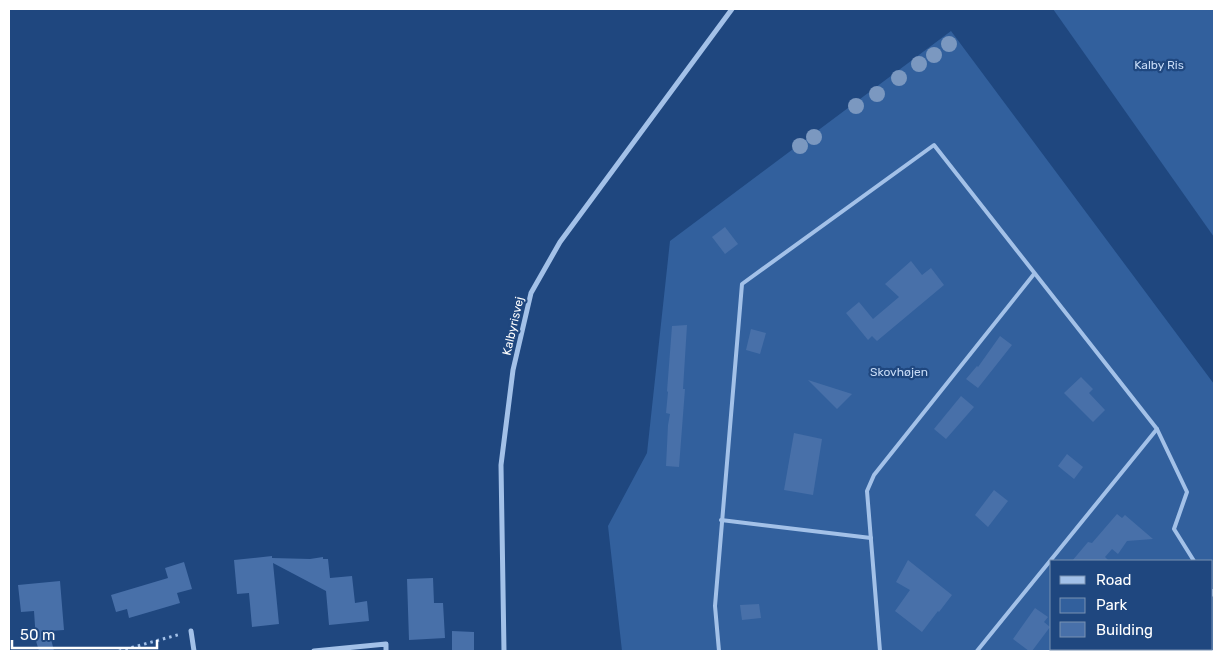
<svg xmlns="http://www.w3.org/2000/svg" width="1223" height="660" viewBox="0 0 1223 660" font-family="Rubik,sans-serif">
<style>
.green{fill:#32609d;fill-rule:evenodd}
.building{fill:#4870a9}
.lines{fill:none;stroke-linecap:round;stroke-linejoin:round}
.path{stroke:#a3c1e8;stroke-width:3;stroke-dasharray:2.5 4;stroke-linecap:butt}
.service{stroke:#a3c1e8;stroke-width:4}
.minor{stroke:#a3c1e8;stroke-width:5}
.tree{fill:#7b98c0}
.labels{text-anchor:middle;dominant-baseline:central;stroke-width:4.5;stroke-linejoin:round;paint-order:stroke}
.park-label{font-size:12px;fill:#c7dbf6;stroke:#1f477f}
.street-label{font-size:12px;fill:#fff;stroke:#1f477f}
</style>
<rect width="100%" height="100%" fill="#1f477f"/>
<g class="green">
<polygon points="1053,9 1214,9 1214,237"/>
<path d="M951 31 1214 384V651H622L608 526 647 453 670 241ZM1052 561H1212V649H1052Z"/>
</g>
<g class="building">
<polygon points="725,227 738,244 725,254 712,237"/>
<polygon points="911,261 922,275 931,268 944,285 877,341 872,336 868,340 846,313 859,302 873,319 899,297 885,284"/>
<polygon points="687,325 683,389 685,389 679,467 666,466 668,425 670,414 666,413 668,392 667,391 672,326"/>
<polygon points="751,329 766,333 760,354 746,350"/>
<polygon points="1000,336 1012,345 978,388 966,379 977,366 978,367"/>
<polygon points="1081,377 1093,389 1089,393 1105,410 1093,422 1064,393"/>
<polygon points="808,380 852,394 837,409"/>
<polygon points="961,396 974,407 946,439 934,429"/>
<polygon points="794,433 822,439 813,495 784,490"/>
<polygon points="1067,454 1083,467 1074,479 1058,466"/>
<polygon points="994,490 1008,501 988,527 975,515"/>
<polygon points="1117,514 1122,518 1125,515 1153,539 1127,541 1118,554 1112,549 1105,557 1109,561 1072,561 1088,542 1092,543"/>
<polygon points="272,556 272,558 310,559 323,557 323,559 328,559 330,578 352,576 355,603 367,601 369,621 329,625 326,591 273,563 279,624 252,627 249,593 237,594 234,560"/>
<polygon points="908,560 952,595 939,612 938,611 922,632 895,611 910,590 896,582"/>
<polygon points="184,562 192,589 177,593 180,603 129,618 127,609 116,612 111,595 168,578 165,568"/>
<polygon points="433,578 434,603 443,603 445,638 409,640 407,579"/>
<polygon points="60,581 64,630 49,631 54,651 39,651 36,641 34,611 21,612 18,585"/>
<polygon points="759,604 761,618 742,620 740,605"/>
<polygon points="1035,608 1048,617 1044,622 1050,627 1032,651 1029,651 1013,639"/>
<polygon points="452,631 474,632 474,651 452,651"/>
</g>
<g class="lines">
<polyline class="path" points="119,651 181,634"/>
<g class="service">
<polyline points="721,520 871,538"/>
<polyline points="1212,591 1214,595"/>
<polyline points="719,651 715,606 742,284 934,145 1157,429 1187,492 1174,529 1194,561"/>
<polyline points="880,651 867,491 874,475 1034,274"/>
<polyline points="977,651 1157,429"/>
</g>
<g class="minor">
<polyline points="191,631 194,651"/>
<polyline points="314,651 386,644 386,651"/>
<polyline points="504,651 501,465 513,370 531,293 560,242 732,9"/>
</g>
</g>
<g class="tree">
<circle cx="949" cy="44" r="8"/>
<circle cx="934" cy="55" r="8"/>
<circle cx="919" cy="64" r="8"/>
<circle cx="899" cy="78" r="8"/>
<circle cx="877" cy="94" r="8"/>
<circle cx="856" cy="106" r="8"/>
<circle cx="814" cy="137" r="8"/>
<circle cx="800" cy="146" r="8"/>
</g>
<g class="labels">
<g class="park-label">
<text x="1159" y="65">Kalby Ris</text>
<text x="899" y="372">Skovhøjen</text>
</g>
<g class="street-label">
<text transform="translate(513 326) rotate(-77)">Kalbyrisvej</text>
</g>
</g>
<rect width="1223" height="660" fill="none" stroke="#ffffff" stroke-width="20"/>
<rect x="1050" y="560" width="162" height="90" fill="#1f477f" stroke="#7991b2"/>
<rect x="1060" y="576" width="25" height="8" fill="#a3c1e8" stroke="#7991b2"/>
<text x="1096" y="585" font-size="15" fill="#ffffff">Road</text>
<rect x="1060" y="598" width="25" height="15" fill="#32609d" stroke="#7991b2"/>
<text x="1096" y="610" font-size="15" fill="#ffffff">Park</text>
<rect x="1060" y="622" width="25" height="15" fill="#4870a9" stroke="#7991b2"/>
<text x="1096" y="635" font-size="15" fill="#ffffff">Building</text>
<path d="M12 640v8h145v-8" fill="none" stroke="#ffffff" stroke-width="2.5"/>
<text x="20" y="640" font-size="15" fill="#ffffff" stroke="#1f477f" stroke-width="4" paint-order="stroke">50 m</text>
</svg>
